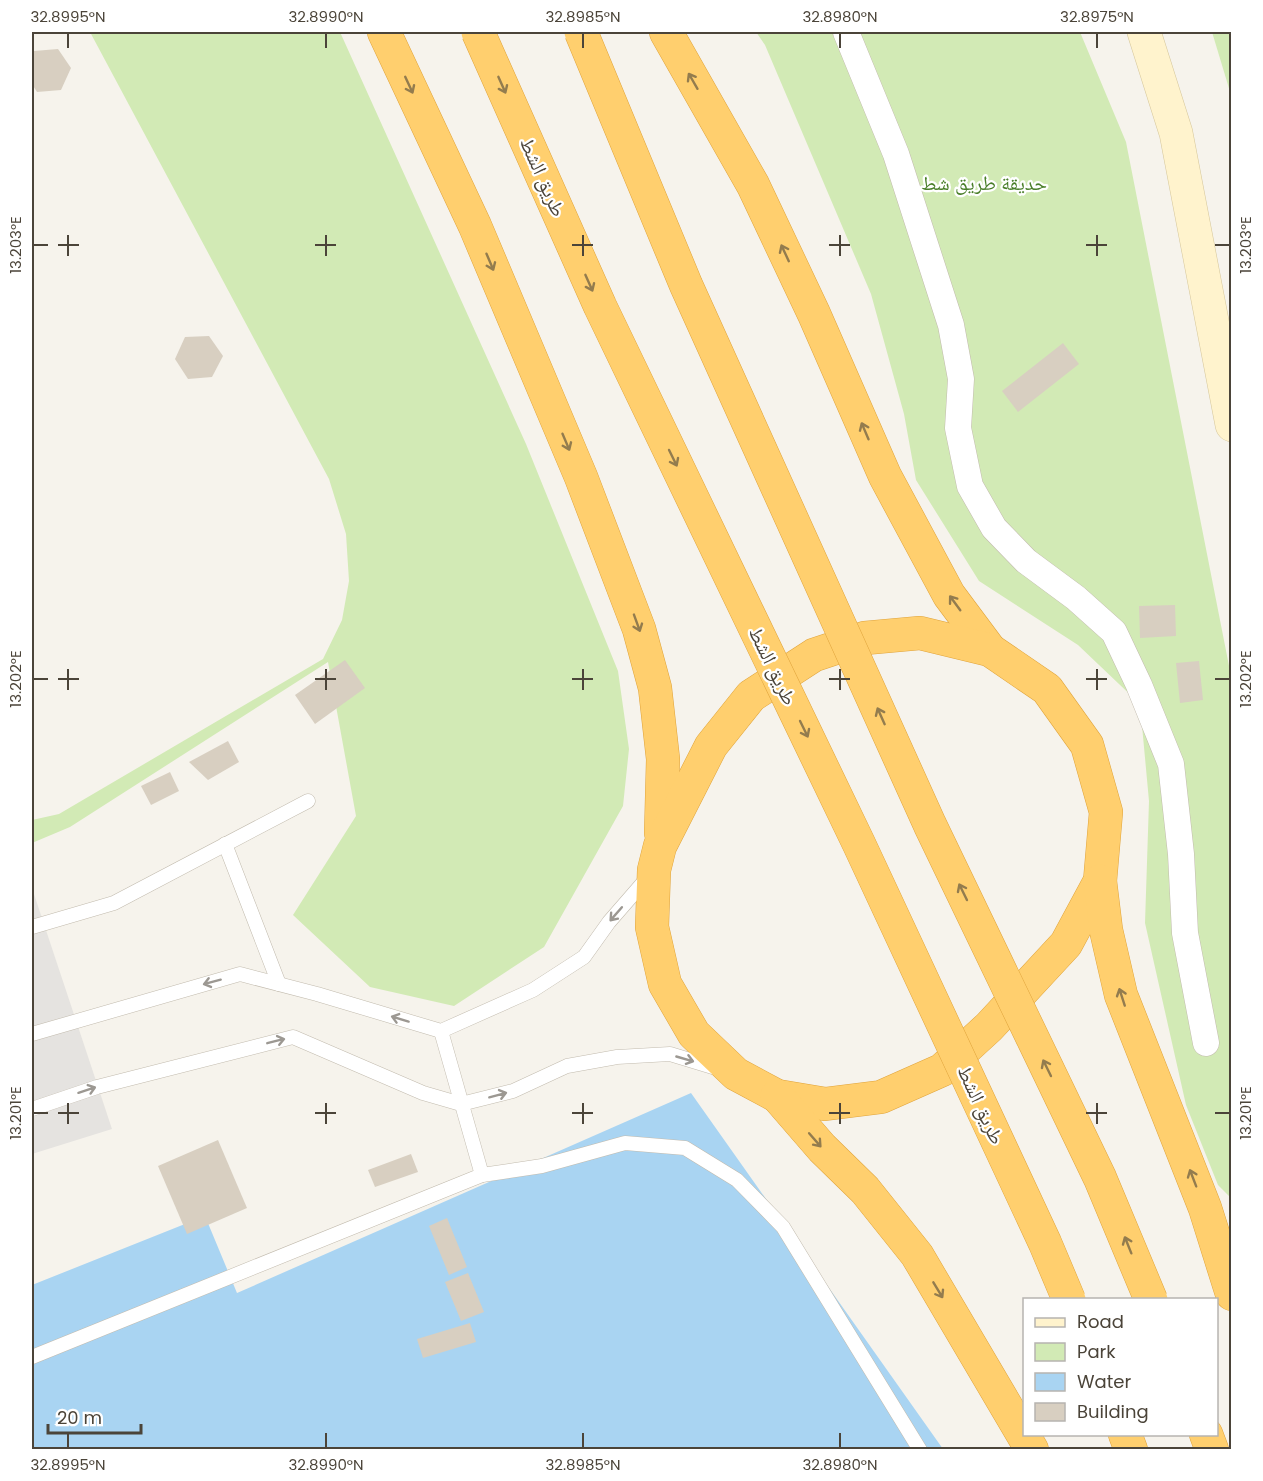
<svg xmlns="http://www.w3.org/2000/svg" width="1263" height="1481" viewBox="0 0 1263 1481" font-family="Poppins,'Noto Naskh Arabic',sans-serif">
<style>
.green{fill:#d2eab5}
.parking{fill:#e5e3e0}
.water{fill:#a9d4f2}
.building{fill:#d8cfc1}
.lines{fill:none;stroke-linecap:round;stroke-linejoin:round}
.lane-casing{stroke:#c2bbae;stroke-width:15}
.street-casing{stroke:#c2bbae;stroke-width:27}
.secondary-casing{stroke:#d6c79b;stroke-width:34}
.highway-casing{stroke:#e0a43c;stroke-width:34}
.lane{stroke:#fff;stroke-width:14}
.street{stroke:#fff;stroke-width:26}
.secondary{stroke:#fff3cd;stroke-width:33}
.highway{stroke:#ffcf6e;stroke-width:33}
.highway-bridge-casing{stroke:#e0a43c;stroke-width:34;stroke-linecap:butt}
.highway-bridge{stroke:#ffcf6e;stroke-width:33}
.oneway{stroke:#937c4e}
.oneway2{stroke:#9c9892}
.ticks{fill:none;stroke:#4b4439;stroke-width:2}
.labels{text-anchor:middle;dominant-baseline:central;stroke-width:4.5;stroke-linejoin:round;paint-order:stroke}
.street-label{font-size:20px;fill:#4b4439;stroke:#fff}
.park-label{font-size:20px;fill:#4a7f2a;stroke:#fff}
.neatline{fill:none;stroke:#4b4439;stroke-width:2}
.ticks-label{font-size:15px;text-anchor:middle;fill:#4b4439}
</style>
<rect width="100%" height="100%" fill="#f6f3ec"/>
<g class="green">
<polygon points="90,32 340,32 526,444 618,671 629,749 623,806 544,947 454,1006 370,987 293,915 356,816 328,662 70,827 32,843 32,820 59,814 323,659 342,620 349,581 346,534 329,479"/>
<polygon points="756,32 1080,32 1126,142 1231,676 1231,1198 1218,1185 1186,1105 1145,923 1149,801 1140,704 1078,645 979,581 916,480 904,414 871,294 765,45"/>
<polygon points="1212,32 1231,32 1231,95"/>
</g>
<polygon class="parking" points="32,888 112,1129 32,1154"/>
<polygon class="water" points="691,1093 943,1449 32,1450 32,1285 205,1216 237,1293"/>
<g class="building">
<polygon points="58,49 71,68 61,90 37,92 32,84 32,56 34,51"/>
<polygon points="209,336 223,356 212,377 188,379 175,359 185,337"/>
<polygon points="1063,343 1079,364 1018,412 1002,391"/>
<polygon points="1175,605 1176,636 1140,638 1139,606"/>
<polygon points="345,660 365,688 315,724 295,695"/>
<polygon points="1199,661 1203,700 1180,703 1176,663"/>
<polygon points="228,741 239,762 208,780 189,762"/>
<polygon points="170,772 179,791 151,805 141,786"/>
<polygon points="218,1140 247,1208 187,1234 158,1166"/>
<polygon points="411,1154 418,1172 375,1187 368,1170"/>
<polygon points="447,1218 467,1267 449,1275 429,1226"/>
<polygon points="468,1273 484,1312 461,1321 445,1282"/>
<polygon points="470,1323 476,1342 423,1358 417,1339"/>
</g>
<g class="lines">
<defs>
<g id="lane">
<polyline points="225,844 279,984"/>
<polyline points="32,927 114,903 308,801"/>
<polyline points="441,1031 482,1175"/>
<polyline points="32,1034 240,974 317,994 441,1031 533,990 584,957 609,922 649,876"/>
<polyline points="32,1109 97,1087 293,1037 423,1093 461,1104 513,1091 567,1066 617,1057 670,1054 716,1068"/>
<polyline points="32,1357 482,1175 542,1166 625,1143 685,1148 737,1180 783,1227 920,1450"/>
</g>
<polyline id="street" points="846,32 896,154 951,325 961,379 958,428 970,486 994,528 1026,561 1076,598 1114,632 1139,685 1171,764 1181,854 1185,933 1206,1043"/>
<polyline id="secondary" points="1144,32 1176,133 1232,425"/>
<g id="highway">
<polyline points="384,32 475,226 581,477 639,629 655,688 663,759 661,833"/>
<polyline points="666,32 753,185 814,314 885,476 949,595 990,650"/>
<polygon points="920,633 990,650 1047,689 1087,745 1106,812 1100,881 1066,944 989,1027 942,1070 881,1097 825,1104 777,1096 736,1074 694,1034 665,984 652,927 654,870 660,846 711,746 751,696 814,655 865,638"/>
<polyline points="1100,881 1106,930 1121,995 1205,1208 1232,1294"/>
<polyline points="777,1096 822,1148 865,1190 917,1255 1032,1450"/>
<polyline points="1125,1434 1131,1450"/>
<polyline points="1206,1434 1212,1450"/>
</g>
</defs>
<use href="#lane" class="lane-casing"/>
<use href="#street" class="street-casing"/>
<use href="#secondary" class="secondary-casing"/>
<use href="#highway" class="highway-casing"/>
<use href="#lane" class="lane"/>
<use href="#street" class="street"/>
<use href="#secondary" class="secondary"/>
<use href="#highway" class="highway"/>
<defs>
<g id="highway-bridge">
<polyline points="478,32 600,306 859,844 1045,1243 1069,1300"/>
<polyline points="581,32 686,285 930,825 1100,1178 1151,1300"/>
</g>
</defs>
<use href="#highway-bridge" class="highway-bridge-casing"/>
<use href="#highway-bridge" class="highway-bridge"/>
</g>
<defs><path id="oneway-shaft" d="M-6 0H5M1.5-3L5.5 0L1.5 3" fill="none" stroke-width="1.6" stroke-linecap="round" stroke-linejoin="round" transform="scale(1.5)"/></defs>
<g class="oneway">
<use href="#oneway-shaft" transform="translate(693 81) rotate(-120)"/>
<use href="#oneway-shaft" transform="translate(409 85) rotate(65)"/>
<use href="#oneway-shaft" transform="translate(502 85) rotate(66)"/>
<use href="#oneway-shaft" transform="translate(785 253) rotate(-115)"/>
<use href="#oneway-shaft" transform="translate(490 262) rotate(67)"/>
<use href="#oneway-shaft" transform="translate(589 283) rotate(66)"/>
<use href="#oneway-shaft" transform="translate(865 431) rotate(-113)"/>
<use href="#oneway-shaft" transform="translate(566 442) rotate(67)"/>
<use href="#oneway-shaft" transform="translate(673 458) rotate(64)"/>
<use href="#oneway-shaft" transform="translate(955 603) rotate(-126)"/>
<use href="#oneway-shaft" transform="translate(637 623) rotate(70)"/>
<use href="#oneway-shaft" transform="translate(881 716) rotate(-114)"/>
<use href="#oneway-shaft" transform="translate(804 729) rotate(64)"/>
<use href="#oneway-shaft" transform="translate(963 892) rotate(-116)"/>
<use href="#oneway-shaft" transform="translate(1122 997) rotate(-108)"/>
<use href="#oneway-shaft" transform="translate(1047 1068) rotate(-116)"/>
<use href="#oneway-shaft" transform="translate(815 1140) rotate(49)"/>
<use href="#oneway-shaft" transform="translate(1193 1178) rotate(-111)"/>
<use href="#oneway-shaft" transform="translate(1128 1245) rotate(-112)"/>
<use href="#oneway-shaft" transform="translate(938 1290) rotate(59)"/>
</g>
<g class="oneway2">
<use href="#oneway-shaft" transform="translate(616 914) rotate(131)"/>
<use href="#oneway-shaft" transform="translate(212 982) rotate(165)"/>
<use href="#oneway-shaft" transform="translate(400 1019) rotate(-163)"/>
<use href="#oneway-shaft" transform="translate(276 1041) rotate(-14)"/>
<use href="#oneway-shaft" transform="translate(685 1059) rotate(16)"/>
<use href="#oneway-shaft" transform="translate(87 1090) rotate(-18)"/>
<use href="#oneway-shaft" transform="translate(498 1095) rotate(-15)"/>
</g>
<path class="ticks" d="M68 33V48M326 33V48M583 33V48M840 33V48M1097 33V48M68 235V256M326 235V256M583 235V256M840 235V256M1097 235V256M33 245H48M58 245H79M315 245H336M572 245H593M829 245H850M1086 245H1107M1215 245H1230M68 669V690M326 669V690M583 669V690M840 669V690M1097 669V690M33 679H48M58 679H79M315 679H336M572 679H593M829 679H850M1086 679H1107M1215 679H1230M68 1103V1124M326 1103V1124M583 1103V1124M840 1103V1124M1097 1103V1124M33 1113H48M58 1113H79M315 1113H336M572 1113H593M829 1113H850M1086 1113H1107M1215 1113H1230M68 1433V1448M326 1433V1448M583 1433V1448M840 1433V1448"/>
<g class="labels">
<g class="street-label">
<text transform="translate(543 177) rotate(66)">طريق الشط</text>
<text transform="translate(773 666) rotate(64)">طريق الشط</text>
<text transform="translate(981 1105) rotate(65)">طريق الشط</text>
</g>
<g class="park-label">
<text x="984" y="183">حديقة طريق شط</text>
</g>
</g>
<rect width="1263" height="1481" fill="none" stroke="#ffffff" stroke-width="66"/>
<rect x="1023" y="1298" width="195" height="138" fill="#ffffff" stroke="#b7b4b0" stroke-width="1.5"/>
<rect x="1035" y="1318" width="30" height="9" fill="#fff3cd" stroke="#b7b4b0" stroke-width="1.5"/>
<text x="1077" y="1328" font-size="18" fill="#4b4439">Road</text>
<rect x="1035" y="1343" width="30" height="18" fill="#d2eab5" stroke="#b7b4b0" stroke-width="1.5"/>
<text x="1077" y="1358" font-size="18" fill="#4b4439">Park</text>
<rect x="1035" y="1373" width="30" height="18" fill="#a9d4f2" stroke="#b7b4b0" stroke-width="1.5"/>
<text x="1077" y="1388" font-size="18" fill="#4b4439">Water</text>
<rect x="1035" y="1403" width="30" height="18" fill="#d8cfc1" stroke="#b7b4b0" stroke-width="1.5"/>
<text x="1077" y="1418" font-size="18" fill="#4b4439">Building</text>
<path d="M48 1424v9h93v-9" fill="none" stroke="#4b4439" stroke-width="3"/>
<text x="57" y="1424" font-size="18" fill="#4b4439" stroke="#ffffff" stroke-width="4.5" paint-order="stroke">20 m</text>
<rect x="33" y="33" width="1197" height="1415" class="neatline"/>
<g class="ticks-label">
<text x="68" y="22">32.8995°N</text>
<text x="326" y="22">32.8990°N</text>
<text x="583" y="22">32.8985°N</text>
<text x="840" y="22">32.8980°N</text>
<text x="1097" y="22">32.8975°N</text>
<text transform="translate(1246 245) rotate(-90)" y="5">13.203°E</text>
<text transform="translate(16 245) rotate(-90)" y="5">13.203°E</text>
<text transform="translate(1246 679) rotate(-90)" y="5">13.202°E</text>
<text transform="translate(16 679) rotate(-90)" y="5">13.202°E</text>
<text transform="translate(1246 1113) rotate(-90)" y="5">13.201°E</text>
<text transform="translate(16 1113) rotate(-90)" y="5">13.201°E</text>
<text x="68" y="1470">32.8995°N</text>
<text x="326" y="1470">32.8990°N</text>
<text x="583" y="1470">32.8985°N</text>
<text x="840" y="1470">32.8980°N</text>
</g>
</svg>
